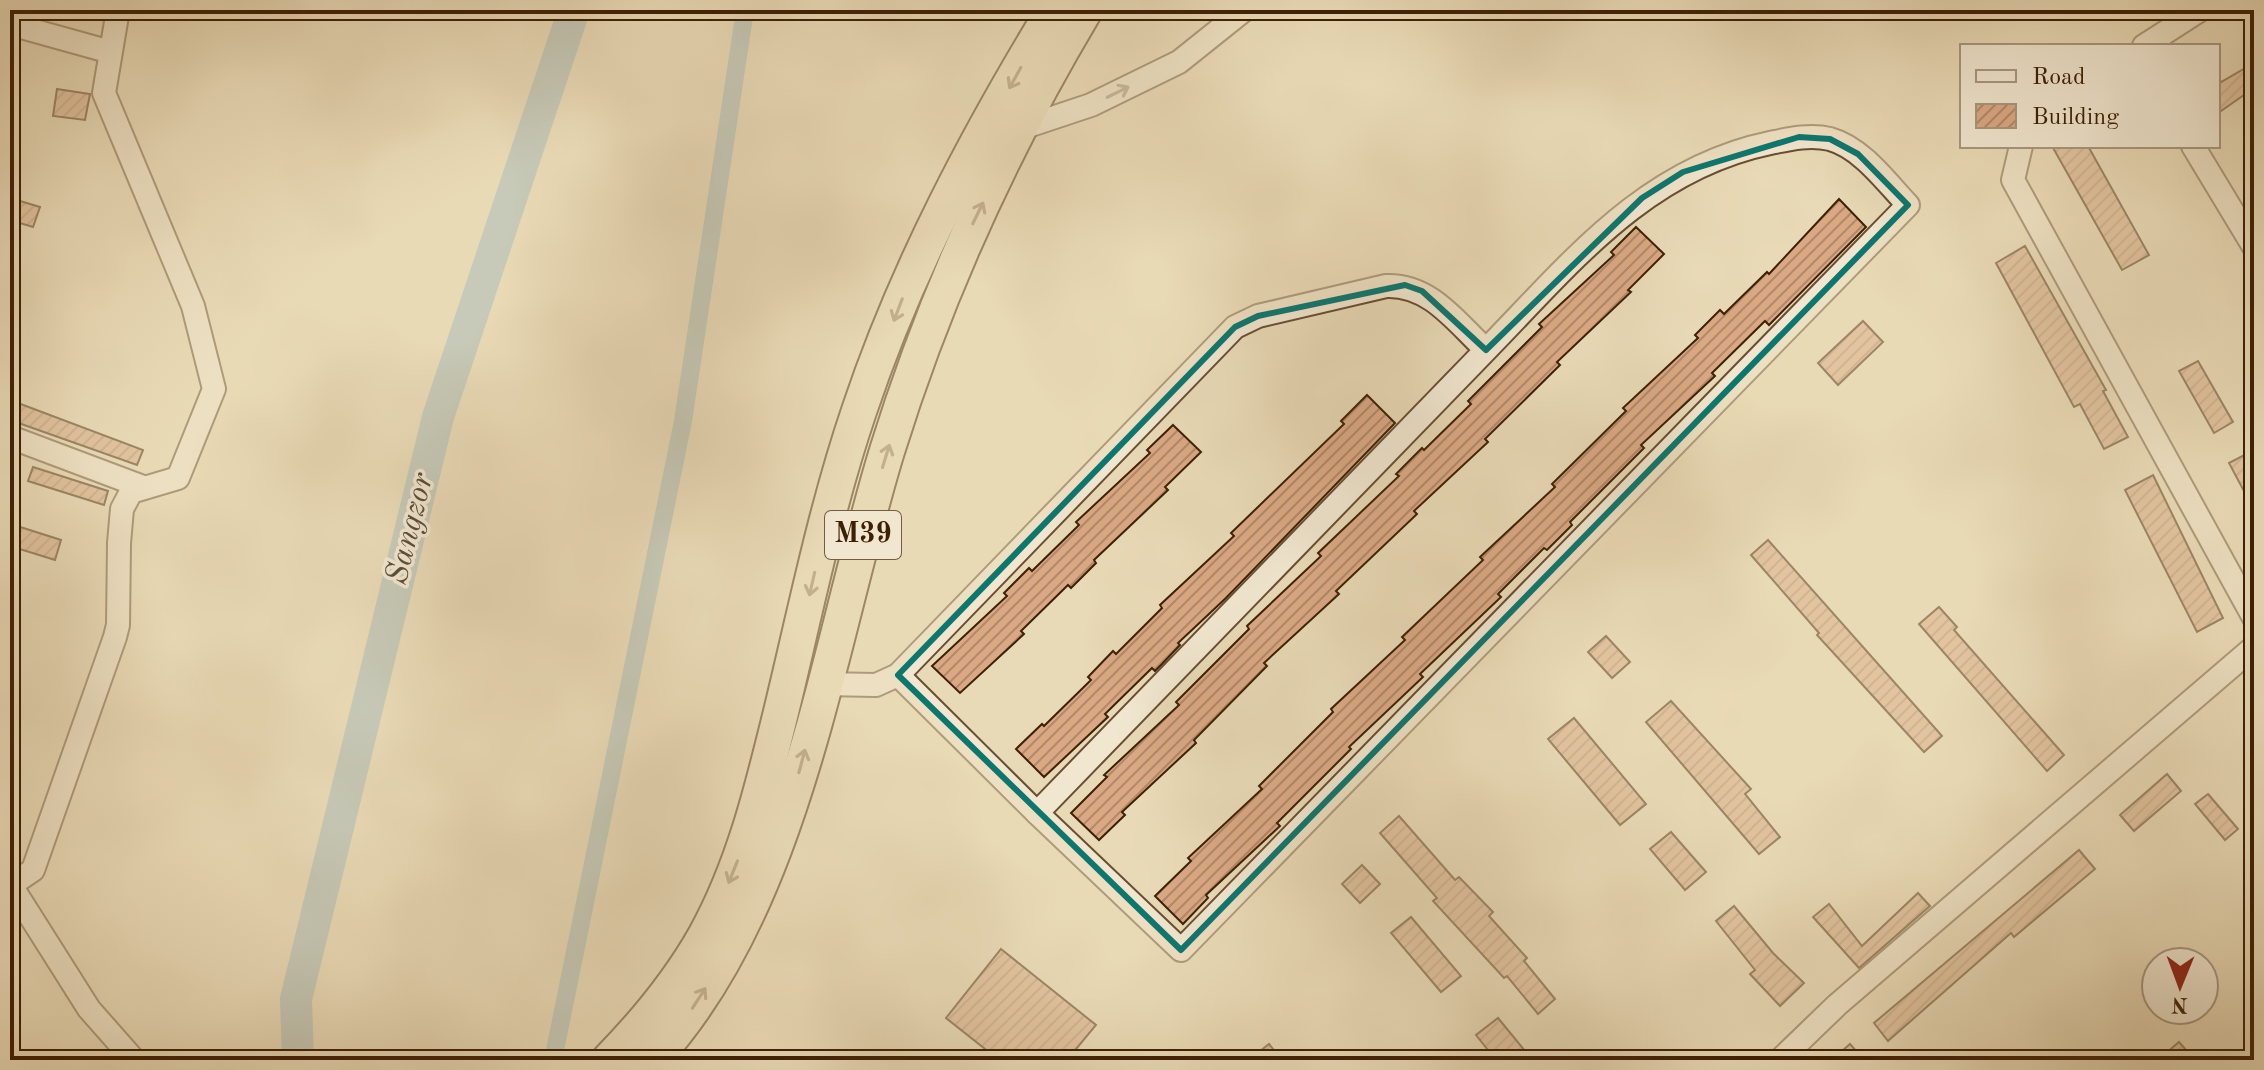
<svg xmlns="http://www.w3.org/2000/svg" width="2264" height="1070" viewBox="0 0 2264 1070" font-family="'Old Standard TT',serif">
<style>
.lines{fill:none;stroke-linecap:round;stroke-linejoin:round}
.canal{stroke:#9db7ba;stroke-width:18}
.river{stroke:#9db7ba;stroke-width:32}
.building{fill:url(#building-hatch);stroke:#3e2005;stroke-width:2}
.minor-casing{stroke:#694e32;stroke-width:26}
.highway-casing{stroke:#3e2005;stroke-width:38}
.minor{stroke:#f1e7d0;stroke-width:22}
.highway{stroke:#e9dab7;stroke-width:34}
.oneway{stroke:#947d5e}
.oneway2{stroke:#a08d75}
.marked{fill:none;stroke:#0f766e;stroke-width:6;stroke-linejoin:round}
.labels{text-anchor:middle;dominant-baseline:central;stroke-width:7;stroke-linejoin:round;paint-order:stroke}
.shield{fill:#f1e7d0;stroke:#745c42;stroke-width:2}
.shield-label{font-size:28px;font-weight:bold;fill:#3e2005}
.water-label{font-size:32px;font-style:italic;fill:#5a4d3b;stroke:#f1e7d0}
</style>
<defs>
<pattern id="building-hatch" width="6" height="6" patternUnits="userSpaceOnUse" patternTransform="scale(2)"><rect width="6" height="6" fill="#daa984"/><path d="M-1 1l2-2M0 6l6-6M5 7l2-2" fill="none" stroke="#b2896a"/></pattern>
</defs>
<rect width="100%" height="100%" fill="#e9dab7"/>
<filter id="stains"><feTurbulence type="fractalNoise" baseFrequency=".0025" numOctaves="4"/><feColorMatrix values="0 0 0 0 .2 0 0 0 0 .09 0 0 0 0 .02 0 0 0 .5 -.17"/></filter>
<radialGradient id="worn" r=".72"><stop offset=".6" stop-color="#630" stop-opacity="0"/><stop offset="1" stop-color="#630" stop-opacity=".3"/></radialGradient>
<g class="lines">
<polyline class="canal" points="553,1060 683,421 745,10"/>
<polyline class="river" points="298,1060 296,999 438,417 574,10"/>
</g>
<g class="building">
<polygon points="2254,63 2254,88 2218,113 2218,76 2221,82"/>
<polygon points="57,89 90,94 85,120 53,116"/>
<polygon points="2052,146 2088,146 2149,255 2122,270"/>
<polygon points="10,198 40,207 33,227 10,220"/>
<polygon points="1839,199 1866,227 1769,325 1765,321 1712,373 1715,376 1641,445 1644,448 1570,522 1572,525 1547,550 1544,548 1498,594 1501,597 1420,674 1423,677 1349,747 1351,749 1277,823 1280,826 1206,895 1208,898 1183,924 1155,896 1191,861 1188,858 1262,789 1259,786 1333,712 1331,709 1405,640 1402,637 1483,560 1480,557 1555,487 1552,484 1626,411 1623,408 1698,338 1695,335 1720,310 1724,314 1767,272 1769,274"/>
<polygon points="1636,227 1664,254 1628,290 1631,292 1557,362 1560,365 1485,439 1488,442 1414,511 1417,514 1336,591 1339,594 1264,663 1267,666 1194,740 1196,743 1122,812 1125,815 1099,840 1071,813 1107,777 1104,775 1179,705 1176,702 1249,629 1247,626 1321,556 1318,553 1399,476 1396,474 1422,448 1424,450 1471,404 1468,401 1542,327 1539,324 1614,255 1611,252"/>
<polygon points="2025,246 2106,390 2103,391 2128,437 2104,449 2080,404 2074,407 1996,263"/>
<polygon points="1863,321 1883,342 1838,385 1818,363"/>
<polygon points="2198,361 2233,422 2214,433 2179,371"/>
<polygon points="1367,395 1395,423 1226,598 1178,643 1180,645 1162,664 1155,671 1152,668 1105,714 1108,717 1044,777 1016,749 1042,724 1044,726 1091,680 1088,677 1113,651 1116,654 1162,608 1160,605 1234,536 1231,533 1344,424 1341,421"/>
<polygon points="10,400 143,450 137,465 10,420"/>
<polygon points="1173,425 1201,452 1165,487 1168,490 1094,560 1096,563 1071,588 1068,585 1021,631 1024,634 960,693 932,666 1007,596 1004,593 1029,568 1032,571 1079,525 1076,522 1150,453 1147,450"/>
<polygon points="2250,452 2254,460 2254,510 2229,463"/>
<polygon points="33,467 108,491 104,505 28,481"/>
<polygon points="2153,475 2223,618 2197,632 2125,490"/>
<polygon points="14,525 61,540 55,560 10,546"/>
<polygon points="1768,540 1942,736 1924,752 1817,635 1819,633 1751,555"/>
<polygon points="1939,607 1957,627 1954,630 2064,755 2047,771 1919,624"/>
<polygon points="1606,636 1630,662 1612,678 1588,652"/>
<polygon points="1671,701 1751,789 1745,794 1780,837 1759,854 1646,722"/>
<polygon points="1574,718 1646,804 1620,825 1548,739"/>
<polygon points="2167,774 2181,791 2134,831 2120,815"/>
<polygon points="2208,794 2238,829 2225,840 2195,804"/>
<polygon points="1399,816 1455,880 1459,877 1493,912 1489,916 1527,958 1524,961 1555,999 1538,1014 1507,976 1504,978 1433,901 1437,898 1380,833"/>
<polygon points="1671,832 1706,872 1685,890 1650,849"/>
<polygon points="2079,850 2095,869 2014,937 2011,933 1888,1041 1874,1023"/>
<polygon points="1362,865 1380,884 1360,903 1342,884"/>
<polygon points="1918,893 1930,906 1859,968 1813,917 1829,904 1862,946"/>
<polygon points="1734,906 1773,953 1804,983 1780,1006 1750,974 1755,970 1716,921"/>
<polygon points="1411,917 1461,976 1441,992 1391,933"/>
<polygon points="1001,949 1096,1025 1067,1060 999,1060 946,1018"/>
<polygon points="1498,1018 1526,1052 1516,1060 1496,1060 1476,1035"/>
<polygon points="2179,1042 2195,1060 2158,1060"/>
<polygon points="1269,1044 1282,1060 1249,1060"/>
<polygon points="1850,1044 1864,1060 1832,1060"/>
</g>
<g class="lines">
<defs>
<g id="minor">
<polyline points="10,24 100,49"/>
<polyline points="2144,46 2200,10"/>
<polyline points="1019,129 1091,105 1179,62 1244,10"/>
<polyline points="2021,146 2013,180 2254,618"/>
<polyline points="2193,146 2254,247"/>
<polyline points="10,437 143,487"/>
<polyline points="898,675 1037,813"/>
<path d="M823 684 876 685 898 675 1235 327 1258 316 1386 286C1430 284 1456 322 1486 350L1037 813 1181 950 1908 205C1886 182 1862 148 1830 139 1810 134 1789 139 1770 143 1645 169 1571 263 1486 350"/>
<polyline points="10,884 89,1009 134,1060"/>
<polyline points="11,885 33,870 115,637 118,625 119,543 122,509 131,492 178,478 214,389 193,306 104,93 118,10"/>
<polyline points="1780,1060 1837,1005 2254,647"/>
</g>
<g id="highway">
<path d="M609 1060C646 1022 679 982 705 936 744 866 763 786 782 708 806 609 826 508 859 411 906 270 977 136 1054 10"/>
<path d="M652 1060C795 906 827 647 887 451 935 296 1002 149 1085 10"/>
</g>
</defs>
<use href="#minor" class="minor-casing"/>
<use href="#highway" class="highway-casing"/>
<use href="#minor" class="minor"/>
<use href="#highway" class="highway"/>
</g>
<defs><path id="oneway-shaft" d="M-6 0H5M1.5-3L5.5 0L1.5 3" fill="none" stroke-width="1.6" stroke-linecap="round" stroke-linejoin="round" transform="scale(2)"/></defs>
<g class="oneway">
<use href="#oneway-shaft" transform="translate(1015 78) rotate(119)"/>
<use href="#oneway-shaft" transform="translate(978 213) rotate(-64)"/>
<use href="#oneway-shaft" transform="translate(898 310) rotate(111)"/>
<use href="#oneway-shaft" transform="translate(886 456) rotate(-73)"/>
<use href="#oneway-shaft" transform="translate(812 584) rotate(103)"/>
<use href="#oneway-shaft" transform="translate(802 761) rotate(-75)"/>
<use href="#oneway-shaft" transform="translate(733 872) rotate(112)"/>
<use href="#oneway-shaft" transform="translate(699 998) rotate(-57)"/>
</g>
<use class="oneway2" href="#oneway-shaft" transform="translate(1118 92) rotate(-26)"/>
<path d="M0 0H2264V1070H0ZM1799 137 1830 139 1858 154 1908 205 1181 950 898 675 1235 327 1258 316 1405 285 1422 291 1486 350 1642 198 1683 172Z" fill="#e9dab7" fill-opacity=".55" fill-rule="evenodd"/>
<path class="marked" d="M1799 137 1830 139 1858 154 1908 205 1181 950 898 675 1235 327 1258 316 1405 285 1422 291 1486 350 1642 198 1683 172Z"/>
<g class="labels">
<rect class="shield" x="825" y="511" width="76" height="48" rx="6"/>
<g class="shield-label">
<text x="863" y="535">M39</text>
</g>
<g class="water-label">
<text transform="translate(411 529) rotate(-76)">Sangzor</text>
</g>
</g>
<rect width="2264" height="1070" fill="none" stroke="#e9dab7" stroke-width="40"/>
<rect x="12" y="12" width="2240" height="1046" fill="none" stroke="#3e2005" stroke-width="4"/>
<rect x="20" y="20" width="2224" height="1030" fill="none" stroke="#3e2005" stroke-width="2"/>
<rect x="1960" y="44" width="260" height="104" fill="#f1e7d0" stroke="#a9977f" stroke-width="2"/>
<rect x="1976" y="70" width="40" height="12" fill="#f1e7d0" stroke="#a9977f" stroke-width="2"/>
<text x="2032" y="84" font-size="24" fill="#3e2005">Road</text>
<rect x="1976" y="104" width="40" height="24" fill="url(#building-hatch)" stroke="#a9977f" stroke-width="2"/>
<text x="2032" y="124" font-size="24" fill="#3e2005">Building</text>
<g transform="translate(2180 986) rotate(181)"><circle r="38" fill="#f1e7d0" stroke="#a9977f" stroke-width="2"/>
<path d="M0-6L14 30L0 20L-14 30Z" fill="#8f2418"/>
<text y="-12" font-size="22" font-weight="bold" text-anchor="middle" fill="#3e2005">N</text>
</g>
<rect width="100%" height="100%" filter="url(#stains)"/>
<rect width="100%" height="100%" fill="url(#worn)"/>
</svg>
